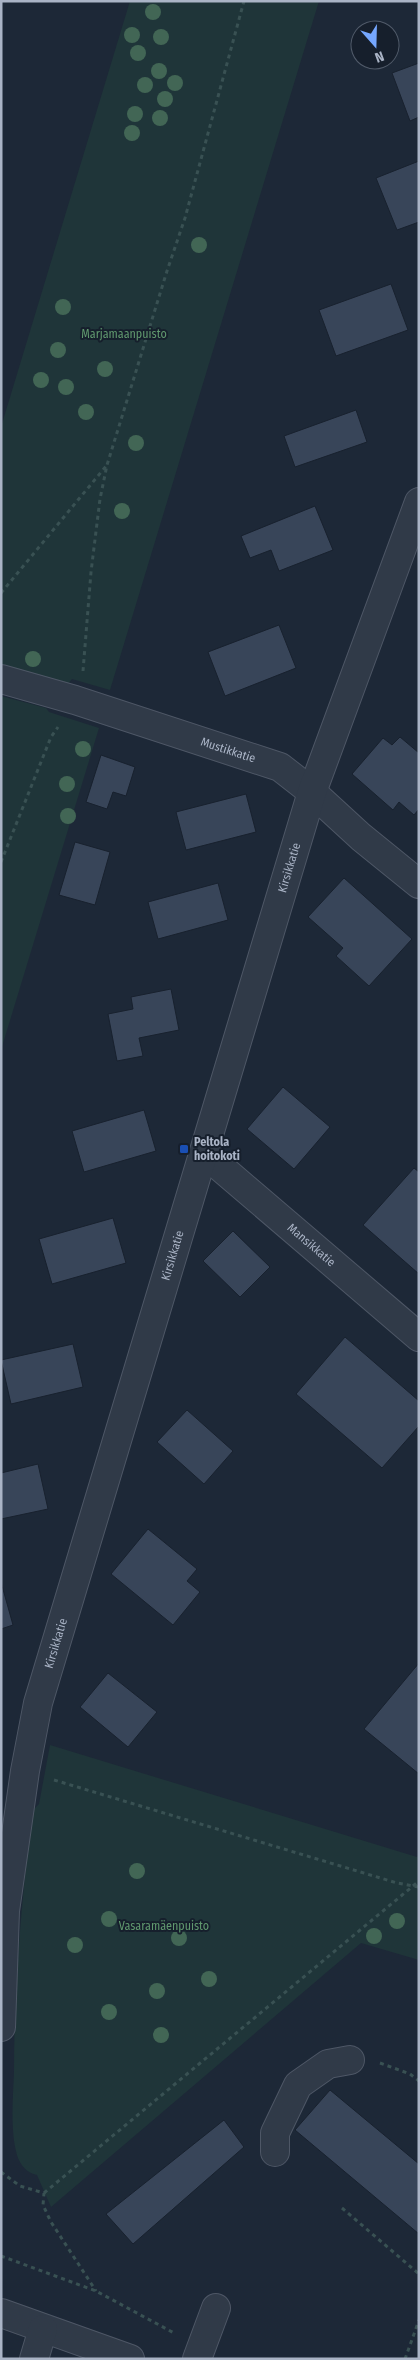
<svg xmlns="http://www.w3.org/2000/svg" width="420" height="2360" viewBox="0 0 420 2360" font-family="'Fira Sans Condensed',sans-serif">
<style>
.green{fill:#1f3539}
.building{fill:#384559;stroke:#18212e}
.lines{fill:none;stroke-linecap:round;stroke-linejoin:round}
.minor-casing{stroke:#4e5766;stroke-width:30}
.path{stroke:#395153;stroke-width:3;stroke-dasharray:4 4;stroke-linecap:butt}
.minor{stroke:#303a48;stroke-width:28}
.tree{fill:#426655}
.transit-dot{fill:#1a4fb4;stroke:#161f2c;stroke-width:2}
.labels{text-anchor:middle;dominant-baseline:central;stroke-width:4;stroke-linejoin:round;paint-order:stroke}
.park-label{font-size:12px;fill:#60986e;stroke:#161f2c}
.street-label{font-size:12px;fill:#aab4c6;stroke:#161f2c}
.poi-label{font-size:12px;font-weight:bold;fill:#aab4c6;stroke:#161f2c;text-anchor:start}
</style>
<rect width="100%" height="100%" fill="#1d2837"/>
<g class="green">
<polygon points="130,1 319,1 110,690 72,679 66,686 1,666 1,427"/>
<polygon points="1,696 46,708 49,712 99,728 1,1050"/>
<path d="M50 1745 417 1857 419 1855V1960L361 1943 51 2207 37 2175C27 2173 20 2165 17 2155 10 2130 13 2098 14 2072 14 1985 22 1898 32 1811L39 1804Z"/>
</g>
<g class="building">
<polygon points="419,63 419,117 410,121 392,73"/>
<polygon points="419,161 419,222 397,230 376,178"/>
<polygon points="391,284 408,330 336,356 319,310"/>
<polygon points="356,410 367,442 295,467 284,436"/>
<polygon points="315,506 333,550 279,571 271,550 250,558 241,536"/>
<polygon points="279,625 296,668 225,696 208,652"/>
<polygon points="400,737 419,753 419,809 414,815 399,802 393,810 352,774 383,738 392,745"/>
<polygon points="101,755 135,767 126,796 113,792 107,809 86,802"/>
<polygon points="246,794 256,832 186,850 176,812"/>
<polygon points="75,842 110,852 95,905 59,895"/>
<polygon points="344,878 412,939 369,986 336,956 343,948 308,917"/>
<polygon points="218,883 228,920 158,939 148,902"/>
<polygon points="171,989 179,1030 139,1038 143,1056 117,1061 108,1014 133,1009 131,997"/>
<polygon points="283,1087 330,1127 294,1169 247,1129"/>
<polygon points="144,1110 156,1151 84,1172 72,1131"/>
<polygon points="414,1168 419,1172 419,1274 363,1225"/>
<polygon points="113,1218 126,1263 52,1284 39,1239"/>
<polygon points="233,1231 270,1267 240,1297 203,1261"/>
<polygon points="345,1337 419,1401 419,1426 382,1468 296,1394"/>
<polygon points="73,1344 83,1387 11,1404 1,1360"/>
<polygon points="187,1410 233,1451 204,1484 157,1442"/>
<polygon points="38,1464 48,1509 1,1519 1,1473"/>
<polygon points="148,1529 197,1569 187,1581 200,1592 173,1625 111,1574"/>
<polygon points="1,1582 13,1625 1,1629"/>
<polygon points="419,1663 419,1774 364,1729"/>
<polygon points="108,1673 157,1712 128,1747 80,1707"/>
<polygon points="330,2090 419,2164 419,2234 295,2130"/>
<polygon points="224,2120 244,2147 133,2244 106,2214"/>
</g>
<g class="lines">
<defs>
<g id="minor">
<path id="s1" d="M1 679 75 700 280 767 312 792 361 837 419 884"/>
<path id="s2" d="M205 1154 419 1337"/>
<path id="s3" d="M1 2027 5 1911 25 1771 38 1703 312 792 419 502"/>
<polyline points="275,2152 275,2133 298,2085 328,2064 350,2060"/>
<polyline points="1,2313 130,2359"/>
<polyline points="34,2359 43,2329"/>
<polyline points="197,2359 216,2308"/>
</g>
</defs>
<use href="#minor" class="minor-casing"/>
<g class="path">
<polyline points="1,593 107,465"/>
<polyline points="83,671 91,572 100,499 107,465 167,271 185,218 244,1"/>
<polyline points="1,862 51,737 58,727"/>
<polyline points="54,1780 397,1883 419,1887"/>
<polyline points="380,2063 410,2074 419,2081"/>
<polyline points="1,2172 20,2186 44,2193 43,2205 51,2222 96,2291"/>
<polyline points="44,2193 419,1881"/>
<polyline points="342,2208 419,2274"/>
<polyline points="1,2256 96,2291 174,2333"/>
<polyline points="405,2359 419,2320"/>
</g>
<use href="#minor" class="minor"/>
</g>
<g class="tree">
<circle cx="153" cy="12" r="8"/>
<circle cx="132" cy="35" r="8"/>
<circle cx="161" cy="37" r="8"/>
<circle cx="138" cy="53" r="8"/>
<circle cx="159" cy="71" r="8"/>
<circle cx="175" cy="83" r="8"/>
<circle cx="145" cy="85" r="8"/>
<circle cx="165" cy="99" r="8"/>
<circle cx="135" cy="114" r="8"/>
<circle cx="160" cy="118" r="8"/>
<circle cx="132" cy="133" r="8"/>
<circle cx="199" cy="245" r="8"/>
<circle cx="63" cy="307" r="8"/>
<circle cx="58" cy="350" r="8"/>
<circle cx="105" cy="369" r="8"/>
<circle cx="41" cy="380" r="8"/>
<circle cx="66" cy="387" r="8"/>
<circle cx="86" cy="412" r="8"/>
<circle cx="136" cy="443" r="8"/>
<circle cx="122" cy="511" r="8"/>
<circle cx="33" cy="659" r="8"/>
<circle cx="83" cy="749" r="8"/>
<circle cx="67" cy="784" r="8"/>
<circle cx="68" cy="816" r="8"/>
<circle cx="137" cy="1871" r="8"/>
<circle cx="109" cy="1919" r="8"/>
<circle cx="397" cy="1921" r="8"/>
<circle cx="374" cy="1936" r="8"/>
<circle cx="179" cy="1938" r="8"/>
<circle cx="75" cy="1945" r="8"/>
<circle cx="209" cy="1979" r="8"/>
<circle cx="157" cy="1991" r="8"/>
<circle cx="109" cy="2012" r="8"/>
<circle cx="161" cy="2035" r="8"/>
</g>
<rect class="transit-dot" x="179" y="1144" width="10" height="10" rx="2.5"/>
<g class="labels">
<g class="park-label">
<text x="124" y="334">Marjamaanpuisto</text>
<text x="164" y="1926">Vasaramäenpuisto</text>
</g>
<g class="street-label">
<text stroke="none"><textPath href="#s1" startOffset="238">Mustikkatie</textPath></text>
<text stroke="none"><textPath href="#s3" startOffset="1199">Kirsikkatie</textPath></text>
<text stroke="none"><textPath href="#s2" startOffset="140">Mansikkatie</textPath></text>
<text stroke="none"><textPath href="#s3" startOffset="794">Kirsikkatie</textPath></text>
<text stroke="none"><textPath href="#s3" startOffset="389">Kirsikkatie</textPath></text>
</g>
<g class="poi-label">
<text x="194" y="1142">Peltola<tspan x="194" dy="14">hoitokoti</tspan></text>
</g>
</g>
<rect width="420" height="2360" fill="none" stroke="#aab4c6" stroke-width="5"/>
<g transform="translate(375 45) rotate(160)"><circle r="24" fill="#161f2c" stroke="#515b6a"/>
<path d="M0-4L9 19L0 12L-9 19Z" fill="#75a7ff"/>
<text y="-8" font-size="14" font-weight="bold" text-anchor="middle" fill="#aab4c6">N</text>
</g>
</svg>
